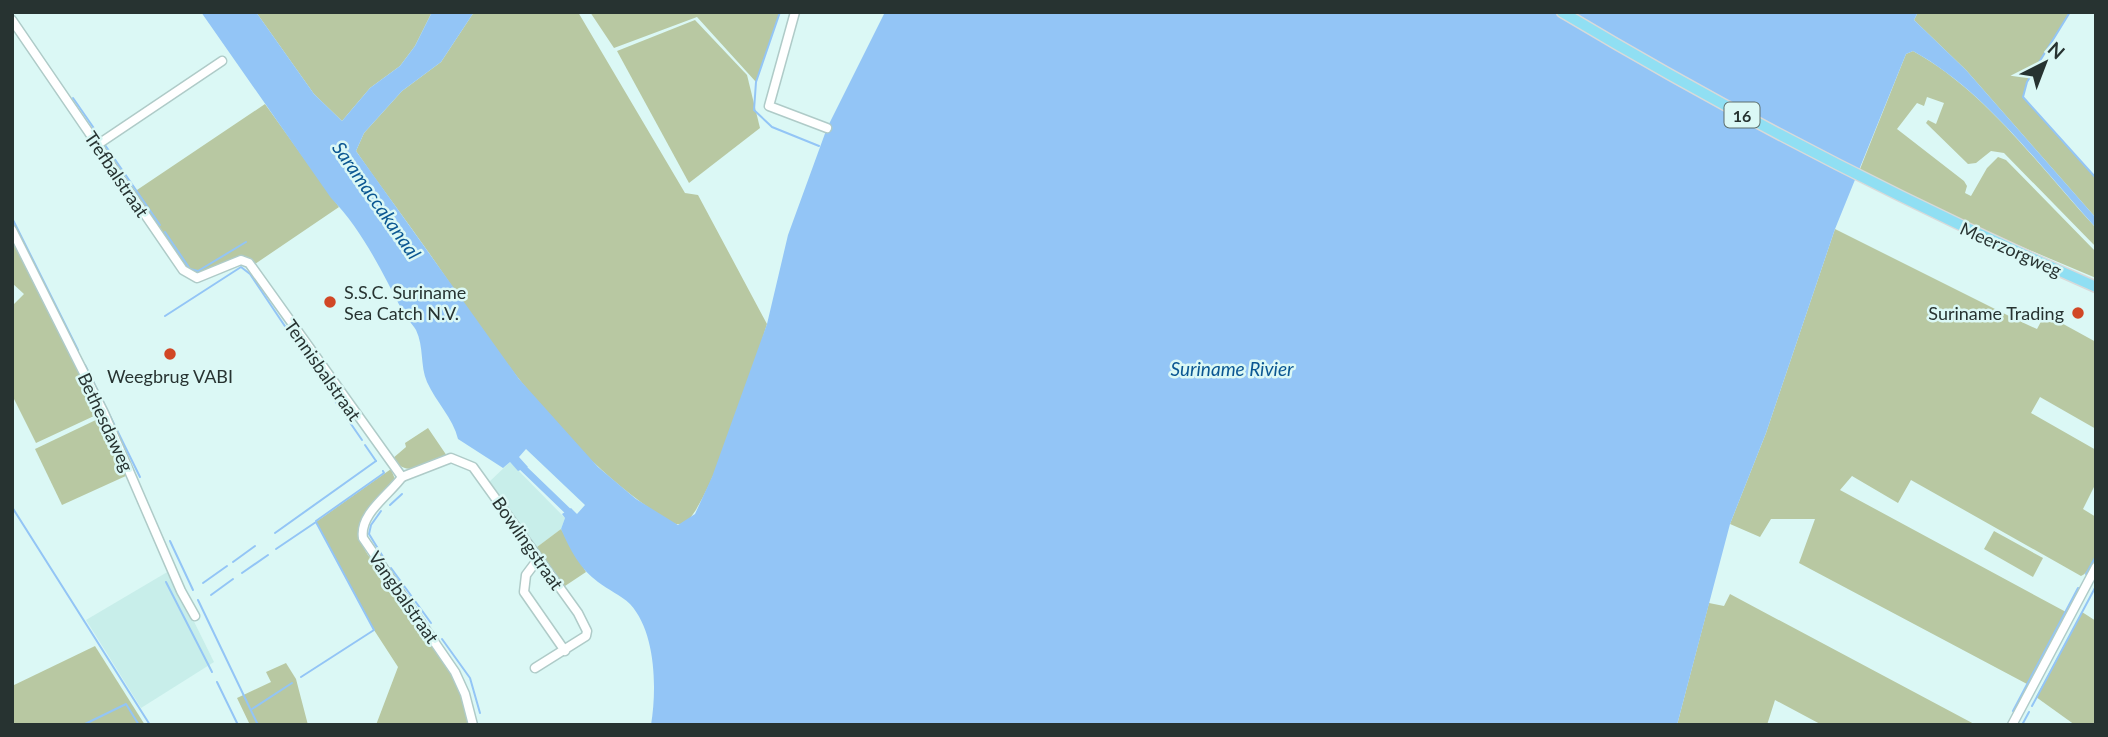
<svg xmlns="http://www.w3.org/2000/svg" width="2108" height="737" viewBox="0 0 2108 737" font-family="Lato,sans-serif">
<style>
.built{fill:#c8eeea}
.green{fill:#b8c8a2}
.water{fill:#93c5f6}
.lines{fill:none;stroke-linecap:round;stroke-linejoin:round}
.stream{stroke:#93c5f6;stroke-width:2}
.canal{stroke:#93c5f6;stroke-width:7}
.minor-casing{stroke:#afcbc8;stroke-width:11}
.major-casing{stroke:#d8dada;stroke-width:13}
.minor{stroke:#fff;stroke-width:8}
.major{stroke:#90dff3;stroke-width:10}
.poi-dot{fill:#d14725;stroke:#dbf8f5;stroke-width:2.5}
.labels{text-anchor:middle;dominant-baseline:central;stroke-width:5;stroke-linejoin:round;paint-order:stroke}
.shield{fill:#dbf8f5;stroke:#5d6e6c;stroke-width:2}
.shield-label{font-size:16px;font-weight:bold;fill:#273331}
.street-label{font-size:18px;fill:#273331;stroke:#dbf8f5}
.poi-label{font-size:18px;fill:#273331;stroke:#dbf8f5;text-anchor:start}
.water-label{font-size:19px;font-style:italic;fill:#0b5792;stroke:#dbf8f5}
</style>
<rect width="100%" height="100%" fill="#dbf8f5"/>
<g class="built">
<polygon points="510,462 565,518 561,529 533,550 488,483"/>
<polygon points="169,571 214,662 141,708 86,620"/>
</g>
<g class="green">
<polygon points="256,12 432,12 415,46 400,66 370,88 342,121 314,94"/>
<path d="M474 12H578L685 193 698 195 767 324C757 356 709 511 684 523 673 528 661 516 652 510 561 447 497 352 436 263 410 225 382 189 356 151L364 133 402 91 441 62Z"/>
<polygon points="590,12 780,12 756,82 697,17 614,48"/>
<polygon points="1918,12 2070,12 2027,82 2023,97 2096,178 2096,218 1966,70 1914,20"/>
<polygon points="695,20 747,75 760,128 689,183 617,51"/>
<path d="M1913 51C1986 91 2040 168 2096 228V247L2004 153 1991 151 1976 163 1968 164 1926 123 1928 120 1936 124 1944 103 1927 97 1924 106 1917 103 1897 129 1964 181 1967 186 1965 193 1971 196 1987 168 1998 157 2006 160 2096 252V278L1989 233 1987 235 1858 174 1906 54Z"/>
<polygon points="265,104 339,207 255,264 246,258 197,274 183,266 134,192"/>
<path d="M1835 229 2013 318 2037 329 2045 314 2096 342V429L2040 397 2031 413 2096 450V483L2083 509 2096 517C2096 536 2101 566 2081 576L1911 480 1898 503 1852 476 1840 490 2066 612 2027 684 1799 563 1815 519H1771L1760 537 1730 524 1766 433Z"/>
<polygon points="12,237 98,410 94,416 36,443 12,395 12,306 24,294 12,283"/>
<polygon points="100,418 128,475 62,505 35,449"/>
<path d="M428 428 447 456C426 464 410 479 392 459L406 447 405 443Z"/>
<path d="M391 469 396 482C373 505 346 521 368 555L451 671 461 692 469 725H376L398 667 374 630 316 522Z"/>
<polygon points="561,529 586,572 562,588 533,550"/>
<polygon points="1994,531 2043,558 2033,577 1984,549"/>
<polygon points="1730,594 1976,725 1822,725 1775,700 1767,725 1677,725 1709,603 1724,606"/>
<polygon points="2082,612 2096,621 2096,725 2075,725 2036,697"/>
<polygon points="95,646 145,725 12,725 12,686"/>
<polygon points="286,663 296,679 308,725 250,725 237,698 271,682 266,672"/>
</g>
<path class="water" d="M201 12H256L314 94 342 121 370 88 400 66 415 46 432 12H474L441 62 402 91 364 133 356 151 519 379 598 467 636 499 678 525 695 514 712 477 767 324 788 235 827 128 885 12H1918L1914 20 1966 70 2096 218V228C2041 168 1986 91 1913 51L1906 54 1835 229 1766 433 1730 524 1677 725H651C657 689 656 632 630 604 621 595 608 590 598 582 580 569 570 550 561 529L565 518 562 514 571 508 577 514 585 505 526 449 519 457 528 467 518 471 510 462 503 468 458 439C453 418 436 402 427 382 420 366 424 346 416 330 412 323 406 319 403 312 382 272 363 231 331 198Z"/>
<g class="lines">
<g class="stream">
<polyline points="780,12 756,82 754,110 772,127 819,146"/>
<polyline points="2070,12 2027,82 2023,97 2096,178"/>
<polyline points="73,98 100,137"/>
<polyline points="105,145 160,225"/>
<polyline points="12,218 78,350"/>
<polyline points="165,232 190,269 198,271 246,242"/>
<polyline points="165,316 241,267 250,274 325,386"/>
<polyline points="85,365 140,477"/>
<polyline points="331,395 362,440"/>
<polyline points="365,445 376,461"/>
<polyline points="390,505 402,494"/>
<polyline points="12,507 150,725"/>
<polyline points="381,511 371,525 369,534 385,560"/>
<polyline points="316,521 384,473 383,471"/>
<polyline points="275,533 376,461"/>
<polyline points="170,541 193,590"/>
<polyline points="276,549 316,522 374,630 301,677"/>
<polyline points="233,562 255,546"/>
<polyline points="391,568 431,623"/>
<polyline points="242,573 268,555"/>
<polyline points="2086,574 2096,556"/>
<polyline points="166,582 212,672"/>
<polyline points="203,583 227,566"/>
<polyline points="211,595 233,579"/>
<polyline points="198,600 258,725"/>
<polyline points="442,639 470,678 480,713"/>
<polyline points="217,682 238,725"/>
<polyline points="2032,706 2096,586"/>
<polyline points="252,709 292,683"/>
<polyline points="2013,711 2078,588"/>
<polyline points="83,725 126,704 139,725"/>
<polyline points="2022,725 2029,712"/>
</g>
<polyline class="canal" points="519,464 574,517"/>
<defs>
<g id="minor">
<polyline points="795,12 769,106 827,128"/>
<polyline points="12,20 183,270 197,278 241,260 249,263 402,477"/>
<polyline points="97,145 222,61"/>
<polyline points="12,230 104,413 181,591 195,616"/>
<polyline points="402,477 451,458 473,467 578,613 587,631 586,636 535,668"/>
<path d="M402 477C389 495 359 514 363 538L455 672 465 694 473 725"/>
<polyline points="538,559 526,575 524,592 565,651"/>
<polyline points="2012,725 2096,567"/>
</g>
<path id="major" d="M1562 12C1734 115 1912 206 2096 287"/>
</defs>
<use href="#minor" class="minor-casing"/>
<use href="#major" class="major-casing"/>
<use href="#minor" class="minor"/>
<use href="#major" class="major"/>
</g>
<g class="poi-dot">
<circle cx="330" cy="302" r="7"/>
<circle cx="2078" cy="313" r="7"/>
<circle cx="170" cy="354" r="7"/>
</g>
<g class="labels">
<rect class="shield" x="1724.5" y="102.5" width="35" height="25" rx="5"/>
<g class="shield-label">
<text x="1742" y="115">16</text>
</g>
<g class="street-label">
<text transform="translate(117 174) rotate(56)">Trefbalstraat</text>
<text transform="translate(2011 249) rotate(24)">Meerzorgweg</text>
<text transform="translate(323 370) rotate(55)">Tennisbalstraat</text>
<text transform="translate(106 422) rotate(65)">Bethesdaweg</text>
<text transform="translate(528 543) rotate(55)">Bowlingstraat</text>
<text transform="translate(404 597) rotate(55)">Vangbalstraat</text>
</g>
<g class="poi-label">
<text x="344" y="292">S.S.C. Suriname<tspan x="344" dy="21">Sea Catch N.V.</tspan></text>
<text x="2064" y="313" text-anchor="end">Suriname Trading</text>
<text x="170" y="376" text-anchor="middle">Weegbrug VABI</text>
</g>
<g class="water-label">
<text transform="translate(377 200) rotate(55)">Saramaccakanaal</text>
<text x="1232" y="368">Suriname Rivier</text>
</g>
</g>
<rect width="2108" height="737" fill="none" stroke="#273331" stroke-width="28"/>
<g transform="translate(2045 63) rotate(42)" stroke="#dbf8f5" stroke-width="5" paint-order="stroke">
<path d="M0-5L12 26L0 18L-12 26Z" fill="#273331"/>
<text y="-10" font-size="19" font-weight="bold" text-anchor="middle" fill="#273331">N</text>
</g>
</svg>
